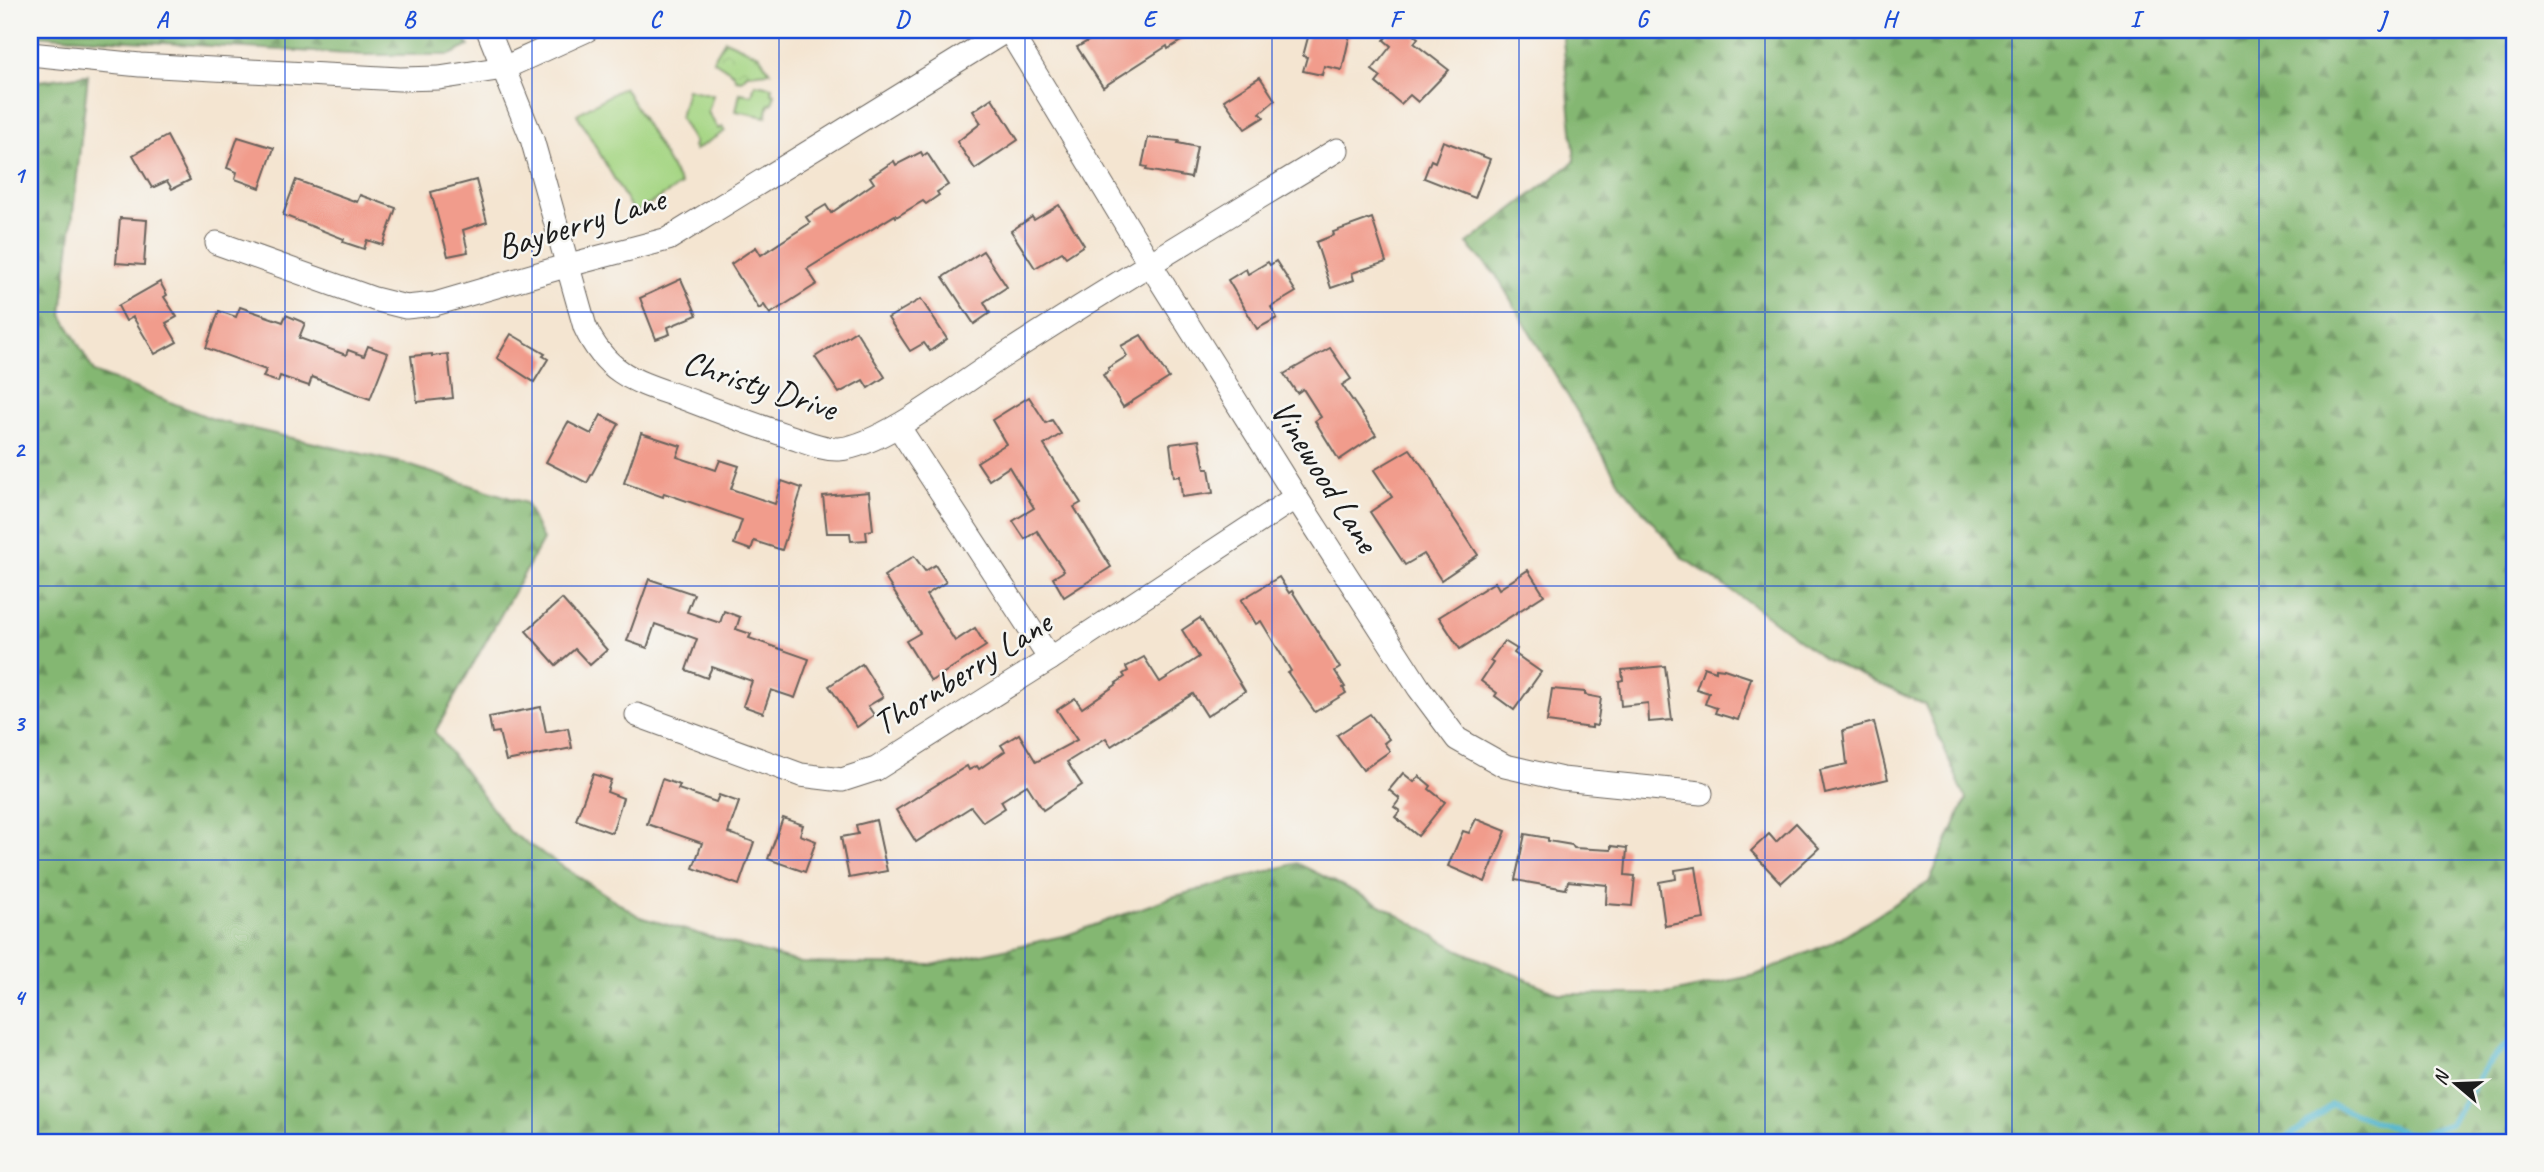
<svg xmlns="http://www.w3.org/2000/svg" width="2544" height="1172" viewBox="0 0 2544 1172" font-family="Caveat,sans-serif">
<style>
.grass{fill:#a6d684;stroke:#617950;stroke-width:2}
.forest{fill:url(#forest-firs);stroke:#506a47;stroke-width:2}
.park{fill:url(#park-crowns);stroke:#617950;stroke-width:2}
.lines{fill:none;stroke-linecap:round;stroke-linejoin:round}
.stream{stroke:#4cb2cb;stroke-width:6}
.building{fill:#f19c8c}
.minor-casing{stroke:#68625b;stroke-width:25}
.minor{stroke:#fff;stroke-width:23}
.grid{fill:none;stroke:#1d4ed8;stroke-width:2;stroke-opacity:0.55}
.labels{text-anchor:middle;dominant-baseline:central;stroke-width:5;stroke-linejoin:round;paint-order:stroke}
.street-label{font-size:35px;fill:#1c1c1c;stroke:#f6f6f2}
.neatline{fill:none;stroke:#1d4ed8;stroke-width:2.5}
.grid-label{font-size:23px;text-anchor:middle;font-weight:bold;fill:#1d4ed8}
</style>
<defs>
<pattern id="forest-firs" width="22" height="20" patternUnits="userSpaceOnUse" patternTransform="scale(1.75)"><rect width="22" height="20" fill="#84b772"/><path d="M5 1l3.5 6h-7zM16 11l3.5 6h-7z" fill="#6b945d"/></pattern>
<pattern id="park-crowns" width="20" height="18" patternUnits="userSpaceOnUse" patternTransform="scale(1.75)"><rect width="20" height="18" fill="#a6d684"/><path d="M2 6a3 3 0 1 1 6 0M12 15a3 3 0 1 1 6 0" fill="none" stroke="#8eb771"/></pattern>
</defs>
<rect width="100%" height="100%" fill="#f6f6f2"/>
<filter id="ink" filterUnits="userSpaceOnUse"><feTurbulence type="fractalNoise" baseFrequency=".0143" numOctaves="2"/><feDisplacementMap in="SourceGraphic" scale="14" xChannelSelector="R" yChannelSelector="G"/><feConvolveMatrix kernelMatrix="1 2 1 2 8 2 1 2 1" color-interpolation-filters="sRGB"/></filter>
<filter id="wash" filterUnits="userSpaceOnUse"><feTurbulence type="fractalNoise" baseFrequency=".00686" numOctaves="4" result="noise"/><feDisplacementMap in="SourceGraphic" scale="28" xChannelSelector="R" yChannelSelector="G"/><feGaussianBlur stdDeviation="1.57" result="paint"/><feColorMatrix in="noise" values="0 0 0 0 0 0 0 0 0 0 0 0 0 0 0 0 0 1.4 0 .05"/><feComposite in="paint" operator="in"/></filter>
<g filter="url(#wash)">
<rect width="100%" height="100%" fill="#f4e5d1"/>
<g class="grass">
<polygon points="755,84 772,87 771,93 775,94 772,104 769,104 766,117 736,111 740,93 752,95"/>
<polygon points="624,87 681,185 634,213 577,114"/>
<polygon points="687,89 713,95 708,112 718,129 722,127 725,131 695,150 693,146 695,144 680,118"/>
</g>
<g class="forest">
<polygon points="30,30 460,30 469,46 450,55 365,55 30,35"/>
<polygon points="1562,30 2425,30 2443,40 2452,30 2514,30 2514,1142 30,1142 30,82 88,75 62,315 94,372 218,421 402,463 526,503 543,540 435,732 510,832 640,917 801,963 932,965 1067,935 1172,897 1297,863 1377,903 1459,950 1560,994 1667,994 1756,975 1835,941 1929,882 1966,799 1925,705 1823,658 1757,608 1683,558 1620,484 1496,275 1467,244 1575,161"/>
</g>
<polygon class="park" points="725,40 759,55 770,72 747,74 742,80 736,79 733,73 713,60"/>
<g class="lines">
<polyline class="stream" points="2282,1142 2332,1105 2406,1133 2421,1134 2450,1124 2487,1065 2514,1037"/>
</g>
<g id="blocks">
<g class="building">
<polygon points="1121,30 1199,30 1168,49 1167,46 1103,87 1077,47 1097,36 1101,41"/>
<polygon points="1310,30 1351,30 1342,70 1324,66 1322,75 1303,71 1307,57 1303,56"/>
<polygon points="1392,30 1408,30 1418,38 1414,43 1449,70 1418,102 1410,95 1401,104 1376,83 1381,77 1372,70 1391,46 1384,40"/>
<polygon points="1260,77 1275,100 1260,113 1264,117 1245,129 1224,100"/>
<polygon points="992,98 1018,140 975,169 957,142 981,123 973,111"/>
<polygon points="167,136 190,180 172,189 167,181 152,188 133,155"/>
<polygon points="238,137 274,148 260,188 235,179 237,172 227,168"/>
<polygon points="1148,138 1179,141 1178,143 1197,147 1191,178 1146,170 1147,167 1142,166"/>
<polygon points="1443,141 1490,159 1475,198 1424,178 1431,160 1435,162"/>
<polygon points="921,152 923,156 927,153 948,185 937,192 939,195 926,204 923,201 896,217 895,215 807,269 817,284 770,314 764,305 759,309 731,264 756,247 761,255 810,223 806,217 826,205 831,213 874,183 870,177 894,161 896,165"/>
<polygon points="296,180 357,202 360,195 396,208 383,245 367,240 364,249 343,242 344,239 283,215"/>
<polygon points="476,180 487,222 463,230 468,252 448,256 431,192"/>
<polygon points="1059,205 1084,245 1066,257 1062,252 1035,268 1011,231 1032,217 1034,220"/>
<polygon points="120,218 147,220 144,265 116,263"/>
<polygon points="1372,218 1386,262 1352,273 1354,280 1331,288 1316,242 1334,235 1333,232"/>
<polygon points="983,251 1007,287 984,302 990,313 974,324 943,277"/>
<polygon points="1276,261 1296,292 1271,307 1277,318 1257,329 1228,280 1246,269 1248,274 1268,262 1270,265"/>
<polygon points="681,279 697,315 668,327 670,334 656,339 640,298"/>
<polygon points="160,282 167,295 164,297 177,317 166,323 177,342 155,354 133,317 126,321 118,306"/>
<polygon points="921,299 947,339 930,351 924,343 910,351 888,318"/>
<polygon points="240,307 283,322 286,315 305,323 299,338 346,355 348,350 364,356 368,346 388,353 370,399 312,377 309,386 280,376 278,382 263,377 266,370 206,348 219,311 236,317"/>
<polygon points="856,331 885,377 868,388 863,380 839,393 815,357"/>
<polygon points="511,334 545,354 543,356 548,359 534,382 497,358"/>
<polygon points="1141,335 1169,378 1123,407 1103,375 1109,371 1108,368 1127,356 1121,346"/>
<polygon points="1330,348 1351,379 1342,385 1376,435 1339,460 1315,421 1321,417 1303,389 1297,393 1284,374"/>
<polygon points="432,354 432,356 448,354 453,398 417,402 411,356"/>
<polygon points="1029,397 1046,423 1052,420 1061,434 1044,445 1081,503 1074,507 1111,567 1064,597 1053,578 1064,571 1037,531 1025,539 1013,521 1034,508 1009,467 989,480 977,462 1006,444 992,420"/>
<polygon points="601,415 619,424 587,483 546,462 568,422 591,434"/>
<polygon points="641,433 681,446 677,457 716,470 720,460 739,466 731,489 775,504 782,481 802,488 782,550 754,541 751,550 734,544 742,520 664,493 663,497 624,483"/>
<polygon points="1199,440 1205,469 1209,469 1213,493 1182,497 1180,476 1174,477 1170,444"/>
<polygon points="1410,449 1431,478 1439,496 1478,555 1441,580 1424,554 1405,565 1370,512 1392,497 1374,470"/>
<polygon points="869,492 873,530 866,531 867,540 851,541 850,533 827,533 823,496"/>
<polygon points="914,556 925,571 935,565 946,582 926,595 955,641 975,628 986,646 931,681 906,641 920,633 884,576"/>
<polygon points="1528,570 1544,595 1460,649 1439,617 1495,582 1499,589"/>
<polygon points="1279,577 1289,593 1292,591 1340,668 1335,671 1345,687 1343,688 1346,693 1315,712 1288,673 1291,671 1261,621 1256,624 1241,600"/>
<polygon points="649,579 694,594 687,612 720,623 724,611 740,617 736,629 751,634 749,638 809,659 795,698 771,690 763,713 743,706 752,681 712,667 707,678 686,670 697,639 655,624 647,648 627,641"/>
<polygon points="562,599 607,650 590,665 575,649 556,665 526,631"/>
<polygon points="1200,618 1245,691 1207,716 1193,694 1111,746 1106,738 1067,762 1082,785 1043,810 1027,785 1001,801 1005,808 983,822 971,807 916,842 896,810 967,766 969,770 977,766 979,769 1005,751 1001,745 1019,734 1036,762 1077,740 1057,710 1075,698 1082,708 1117,684 1116,683 1125,677 1123,674 1128,671 1126,667 1144,657 1160,682 1199,657 1182,630"/>
<polygon points="1504,641 1517,649 1514,653 1541,672 1514,710 1495,696 1497,693 1481,681 1493,663 1490,661"/>
<polygon points="862,664 883,697 868,706 874,715 857,727 829,686"/>
<polygon points="1665,666 1672,720 1649,722 1648,703 1621,706 1619,681 1623,680 1622,670"/>
<polygon points="1704,667 1716,671 1716,668 1724,669 1751,678 1738,720 1715,713 1717,708 1705,704 1709,693 1696,689"/>
<polygon points="1552,689 1585,692 1585,695 1601,698 1597,726 1592,725 1592,728 1547,722"/>
<polygon points="541,707 546,732 568,728 572,748 506,761 499,732 492,733 489,717"/>
<polygon points="1370,714 1389,739 1384,743 1390,751 1363,770 1337,735"/>
<polygon points="1874,722 1888,779 1825,794 1820,770 1847,764 1843,730"/>
<polygon points="1403,773 1414,782 1419,776 1431,786 1429,789 1445,802 1418,836 1395,817 1400,811 1394,807 1400,799 1389,790"/>
<polygon points="593,774 611,780 607,792 623,798 612,833 576,820"/>
<polygon points="662,779 680,785 678,789 716,802 719,795 739,802 728,833 754,842 739,885 693,868 702,843 647,824"/>
<polygon points="783,818 803,825 800,835 816,841 805,872 768,859"/>
<polygon points="1476,819 1506,831 1485,882 1448,866 1463,831 1469,833"/>
<polygon points="876,820 887,871 849,878 841,837 858,834 856,825"/>
<polygon points="1796,823 1819,848 1781,883 1751,851 1769,834 1776,842"/>
<polygon points="1525,834 1548,838 1548,841 1572,845 1574,848 1611,850 1611,846 1627,848 1625,875 1635,876 1632,906 1606,904 1607,885 1568,881 1566,889 1515,880"/>
<polygon points="1696,867 1704,919 1665,926 1659,882 1676,879 1675,870"/>
</g>
</g>
</g>
<g filter="url(#ink)">
<use href="#blocks" fill-opacity="0" stroke="#68625b" stroke-width="2"/>
<g class="lines">
<defs>
<g id="minor">
<path d="M488 30 532 139 585 327C609 380 644 383 694 402 725 414 756 425 788 436 804 441 822 450 839 449 883 446 968 378 1008 353 1116 283 1227 217 1337 150"/>
<polyline points="1009,30 1150,264 1296,497 1419,688 1457,739 1505,766 1562,779 1701,793"/>
<polyline points="30,54 140,65 400,79 439,78 504,68 587,30"/>
<polyline points="217,243 374,299 406,307 435,304 569,265 668,239 1007,30"/>
<polyline points="898,426 1050,659"/>
<polyline points="637,715 801,775 842,780 876,769 1050,659 1296,497"/>
</g>
</defs>
<use href="#minor" class="minor-casing"/>
<use href="#minor" class="minor"/>
</g>
</g>
<path class="grid" d="M285 30V1142M532 30V1142M779 30V1142M1025 30V1142M1272 30V1142M1519 30V1142M1765 30V1142M2012 30V1142M2259 30V1142M30 312H2514M30 586H2514M30 860H2514"/>
<g class="labels">
<g class="street-label">
<text transform="translate(581 223) rotate(-17)">Bayberry Lane</text>
<text transform="translate(760 385) rotate(18)">Christy Drive</text>
<text transform="translate(1325 476) rotate(58)">Vinewood Lane</text>
<text transform="translate(962 673) rotate(-32)">Thornberry Lane</text>
</g>
</g>
<rect width="2544" height="1172" fill="none" stroke="#f6f6f2" stroke-width="77"/>
<g transform="translate(2456 1084) rotate(289)" stroke="#f6f6f2" stroke-width="5" paint-order="stroke">
<path d="M0-5L12 26L0 18L-12 26Z" fill="#1c1c1c"/>
<text y="-10" font-size="19" font-weight="bold" text-anchor="middle" fill="#1c1c1c">N</text>
</g>
<rect x="38" y="38" width="2468" height="1096" class="neatline"/>
<g class="grid-label">
<text x="162" y="27">A</text>
<text x="409" y="27">B</text>
<text x="655" y="27">C</text>
<text x="902" y="27">D</text>
<text x="1149" y="27">E</text>
<text x="1395" y="27">F</text>
<text x="1642" y="27">G</text>
<text x="1889" y="27">H</text>
<text x="2135" y="27">I</text>
<text x="2382" y="27">J</text>
<text x="19" y="183">1</text>
<text x="19" y="457">2</text>
<text x="19" y="731">3</text>
<text x="19" y="1005">4</text>
</g>
</svg>
